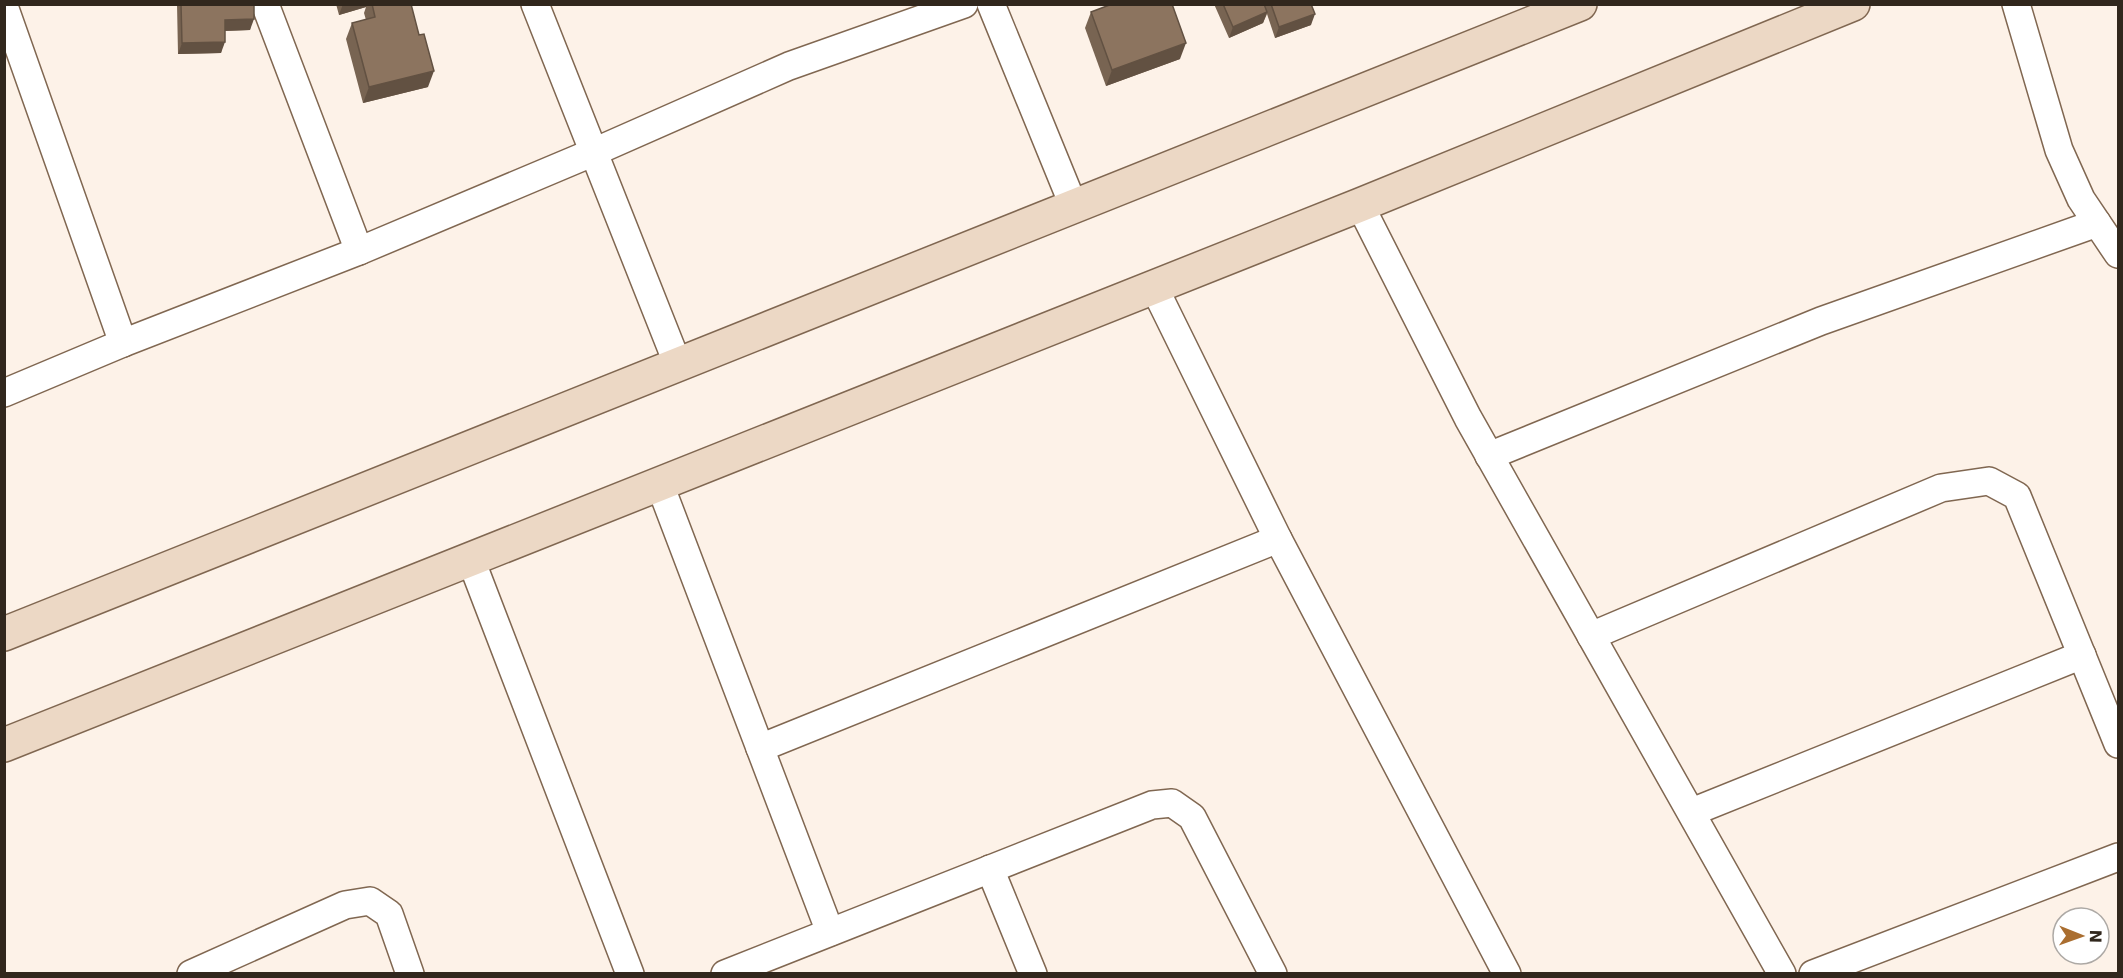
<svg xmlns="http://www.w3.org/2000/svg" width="2123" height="978" viewBox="0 0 2123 978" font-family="'DejaVu Sans',sans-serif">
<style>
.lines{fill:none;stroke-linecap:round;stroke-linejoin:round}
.street-casing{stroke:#806751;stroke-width:30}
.secondary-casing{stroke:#806751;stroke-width:36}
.street{stroke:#fff;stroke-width:27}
.secondary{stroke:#ecd8c5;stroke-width:33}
.wall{fill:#786452}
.shaded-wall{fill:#625142}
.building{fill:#8c745f;stroke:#625142;stroke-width:1.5}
</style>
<rect width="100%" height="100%" fill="#fdf2e8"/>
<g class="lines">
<defs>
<g id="street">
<polyline points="265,4 359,251"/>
<polyline points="535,4 678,365"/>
<polyline points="991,4 1074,207"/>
<polyline points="2016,4 2059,150 2081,199 2118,254"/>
<polyline points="4,6 123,343"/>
<polyline points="1360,205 1468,418 1782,974"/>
<polyline points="1154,287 1278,539 1507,974"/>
<polyline points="4,393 123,343 359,251 594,152 789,66 964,4"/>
<polyline points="1489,456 1821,321 2097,223"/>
<polyline points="660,485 830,932"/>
<polyline points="471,560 630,974"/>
<polyline points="1591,636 1941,488 1989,481 2017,496 2118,744"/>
<polyline points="760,748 1278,539"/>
<polyline points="1692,812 2082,655"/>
<polyline points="990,869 1033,974"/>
<polyline points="191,974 345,905 370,901 389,914 410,974"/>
<polyline points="725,974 1152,805 1172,803 1192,817 1273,974"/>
<polyline points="1813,974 2118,857"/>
</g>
<g id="secondary">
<polyline points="4,634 1580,4"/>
<polyline points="4,745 1360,205 1853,4"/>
</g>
</defs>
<use href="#street" class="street-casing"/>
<use href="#secondary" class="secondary-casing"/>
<use href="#street" class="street"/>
<use href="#secondary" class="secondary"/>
</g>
<g class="wall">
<polygon points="177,4 254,4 250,30 225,31 221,53 178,54"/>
<polygon points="336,4 411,4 428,87 363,103 346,39 352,23 366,20 364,13 366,7 339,15"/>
<polygon points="1214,4 1311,4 1311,25 1275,38 1267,14 1263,23 1229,38"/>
<polygon points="1091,12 1180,59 1106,86 1085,28"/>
</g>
<g class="shaded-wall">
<polygon points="343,4 367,4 366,7 339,15"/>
<polygon points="1267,12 1263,23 1229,38 1233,27"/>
<polygon points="1315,14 1311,25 1275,38 1279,27"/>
<polygon points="254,19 250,30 221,31 225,20"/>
<polygon points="225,42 221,53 178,54 182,43"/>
<polygon points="1186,43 1180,59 1106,86 1112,70"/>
<polygon points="434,71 428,87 363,103 369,87"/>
</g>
<g class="building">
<polygon points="181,4 254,4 254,19 225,20 225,42 182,43"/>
<polygon points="372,4 411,4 419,35 424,34 434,71 369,87 352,23 375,17"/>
<polygon points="1112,4 1172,4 1186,43 1112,70 1091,12"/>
<polygon points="1223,4 1264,4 1267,12 1233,27"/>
<polygon points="1271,4 1311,4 1315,14 1279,27"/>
</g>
<rect width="2123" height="978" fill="none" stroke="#31271d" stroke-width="12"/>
<g transform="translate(2081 936) rotate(91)"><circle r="28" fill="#ffffff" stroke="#ada9a5" stroke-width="1.5"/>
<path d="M0-4.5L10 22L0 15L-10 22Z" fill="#aa6e30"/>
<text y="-9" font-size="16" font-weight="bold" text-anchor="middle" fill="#31271d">N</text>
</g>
</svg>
